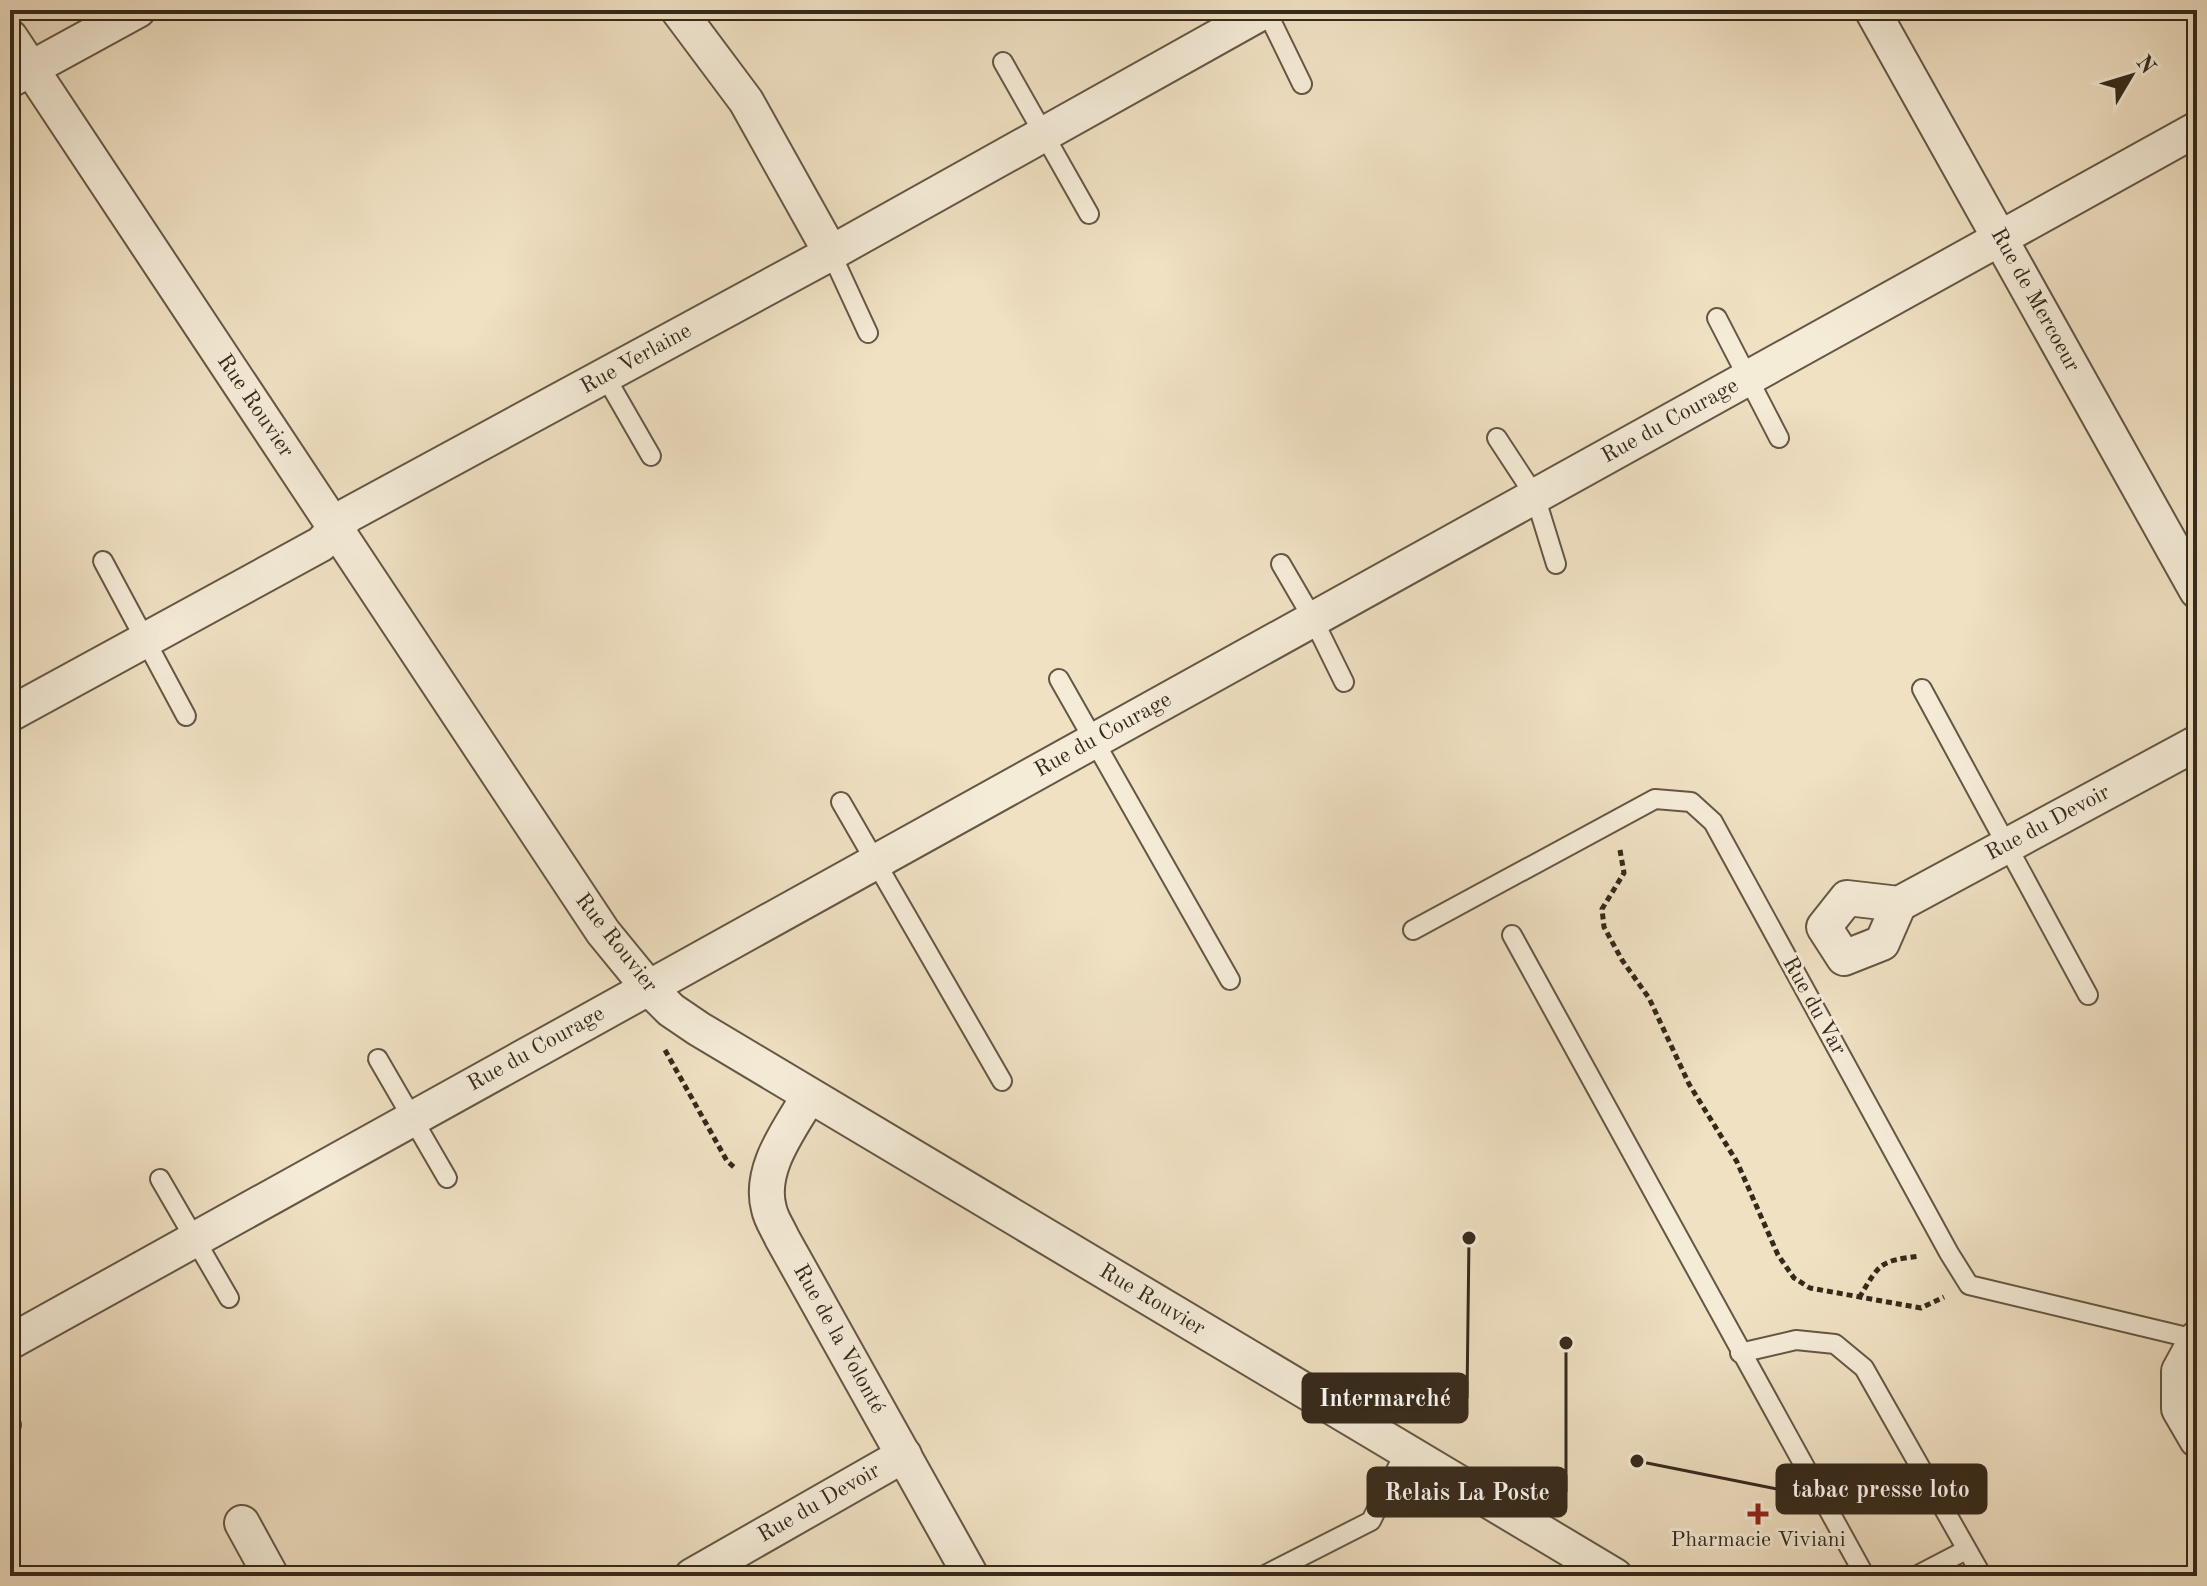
<svg xmlns="http://www.w3.org/2000/svg" width="2207" height="1586" viewBox="0 0 2207 1586" font-family="'Old Standard TT',serif">
<style>
.lines{fill:none;stroke-linecap:round;stroke-linejoin:round}
.service-casing{stroke:#645745;stroke-width:22}
.minor-casing{stroke:#645745;stroke-width:38}
.path{stroke:#35291b;stroke-width:5;stroke-dasharray:6 4;stroke-linecap:butt}
.service{stroke:#f5ecd8;stroke-width:18}
.minor{stroke:#f5ecd8;stroke-width:34}
.poi-dot{fill:#8f2418;stroke:#f5ecd8;stroke-width:3}
.labels{text-anchor:middle;dominant-baseline:central;stroke-width:6;stroke-linejoin:round;paint-order:stroke}
.street-label{font-size:22px;fill:#35291b;stroke:#f5ecd8}
.poi-label{font-size:22px;fill:#35291b;stroke:#f5ecd8}
.leader{fill:none;stroke:#35291b;stroke-width:3}
.callout-dot{fill:#35291b;stroke:#f5ecd8;stroke-width:3}
.callout{fill:#35291b;stroke:#35291b;stroke-width:3}
.callout-label{font-size:24px;text-anchor:middle;font-weight:bold;fill:#fff}
</style>
<rect width="100%" height="100%" fill="#f0e1c3"/>
<filter id="stains"><feTurbulence type="fractalNoise" baseFrequency=".0025" numOctaves="4"/><feColorMatrix values="0 0 0 0 .2 0 0 0 0 .09 0 0 0 0 .02 0 0 0 .5 -.17"/></filter>
<radialGradient id="worn" r=".72"><stop offset=".6" stop-color="#630" stop-opacity="0"/><stop offset="1" stop-color="#630" stop-opacity=".3"/></radialGradient>
<g class="lines">
<defs>
<g id="service">
<polyline points="1266,10 1302,84"/>
<polyline points="2195,10 2197,14"/>
<polyline points="1003,62 1089,214"/>
<polyline points="831,253 868,333"/>
<polyline points="1717,318 1779,438"/>
<polyline points="605,376 651,456"/>
<polyline points="1497,438 1535,496 1556,564"/>
<polyline points="103,561 186,716"/>
<polyline points="1281,564 1313,619 1344,682"/>
<polyline points="1059,679 1230,980"/>
<polyline points="1922,689 2088,995"/>
<polyline points="841,802 1002,1081"/>
<polyline points="1413,930 1655,799 1691,802 1713,822 1949,1253 1969,1285 2195,1339"/>
<polyline points="1512,935 1865,1576"/>
<polyline points="378,1059 447,1178"/>
<polyline points="160,1179 229,1298"/>
<polyline points="1740,1353 1796,1340 1835,1344 1864,1368 1982,1576"/>
<polyline points="10,1424 11,1425"/>
<polyline points="1263,1576 1371,1521 1406,1450"/>
<polyline points="1916,1576 1966,1550"/>
</g>
<g id="minor">
<polyline points="678,10 746,101 831,253"/>
<polyline points="1872,10 2197,591"/>
<polyline points="10,37 603,932 648,987 671,1010 699,1029 1615,1576"/>
<polyline points="10,80 138,10"/>
<polyline points="10,714 321,544 348,515 831,253 1266,10"/>
<polyline points="1899,904 1882,943 1844,958 1824,927 1847,898 1899,904 2197,743"/>
<path d="M809 1096C790 1129 758 1169 769 1209 771 1219 778 1229 782 1238L971 1576"/>
<polyline points="2197,1338 2179,1371 2179,1409 2197,1440"/>
<polyline points="10,1342 2197,129"/>
<polyline points="242,1523 271,1576"/>
<polyline points="692,1576 904,1455"/>
</g>
</defs>
<use href="#service" class="service-casing"/>
<use href="#minor" class="minor-casing"/>
<g class="path">
<polyline points="1620,850 1624,873 1602,909 1604,927 1622,960 1649,998 1689,1084 1737,1162 1778,1255 1794,1278 1810,1288 1921,1308 1944,1297"/>
<polyline points="665,1050 727,1161 735,1168"/>
<path d="M1859 1298C1880 1263 1879 1261 1920 1256"/>
</g>
<use href="#service" class="service"/>
<use href="#minor" class="minor"/>
</g>
<path class="poi-dot" d="M1754 1502h8v8h8v8h-8v8h-8v-8h-8v-8h8z"/>
<g class="labels">
<g class="street-label">
<text transform="translate(2035 300) rotate(61)">Rue de Mercoeur</text>
<text transform="translate(636 359) rotate(-29)">Rue Verlaine</text>
<text transform="translate(255 406) rotate(56)">Rue Rouvier</text>
<text transform="translate(1670 421) rotate(-29)">Rue du Courage</text>
<text transform="translate(1103 735) rotate(-29)">Rue du Courage</text>
<text transform="translate(2048 823) rotate(-28)">Rue du Devoir</text>
<text transform="translate(616 943) rotate(52)">Rue Rouvier</text>
<text transform="translate(1814 1006) rotate(61)">Rue du Var</text>
<text transform="translate(536 1049) rotate(-29)">Rue du Courage</text>
<text transform="translate(1152 1300) rotate(31)">Rue Rouvier</text>
<text transform="translate(839 1339) rotate(61)">Rue de la Volonté</text>
<text transform="translate(819 1503) rotate(-30)">Rue du Devoir</text>
</g>
<g class="poi-label">
<text x="1758" y="1540">Pharmacie Viviani</text>
</g>
</g>
<path class="leader" d="M1469 1238L1467 1398M1637 1461L1777 1489M1566 1343L1566 1492"/>
<g class="callout-dot">
<circle cx="1469" cy="1238" r="8"/>
<circle cx="1637" cy="1461" r="8"/>
<circle cx="1566" cy="1343" r="8"/>
</g>
<g class="callout">
<rect x="1303" y="1374" width="164" height="48" rx="8"/>
<rect x="1777" y="1465" width="209" height="48" rx="8"/>
<rect x="1368" y="1468" width="198" height="48" rx="8"/>
</g>
<g class="callout-label">
<text x="1385" y="1406">Intermarché</text>
<text x="1881" y="1497">tabac presse loto</text>
<text x="1467" y="1500">Relais La Poste</text>
</g>
<rect width="2207" height="1586" fill="none" stroke="#f0e1c3" stroke-width="40"/>
<rect x="12" y="12" width="2183" height="1562" fill="none" stroke="#35291b" stroke-width="4"/>
<rect x="20" y="20" width="2167" height="1546" fill="none" stroke="#35291b" stroke-width="2"/>
<g transform="translate(2131 76) rotate(52)" stroke="#f5ecd8" stroke-width="6" paint-order="stroke">
<path d="M0-6L14 30L0 20L-14 30Z" fill="#35291b"/>
<text y="-12" font-size="22" font-weight="bold" text-anchor="middle" fill="#35291b">N</text>
</g>
<rect width="100%" height="100%" filter="url(#stains)"/>
<rect width="100%" height="100%" fill="url(#worn)"/>
</svg>
